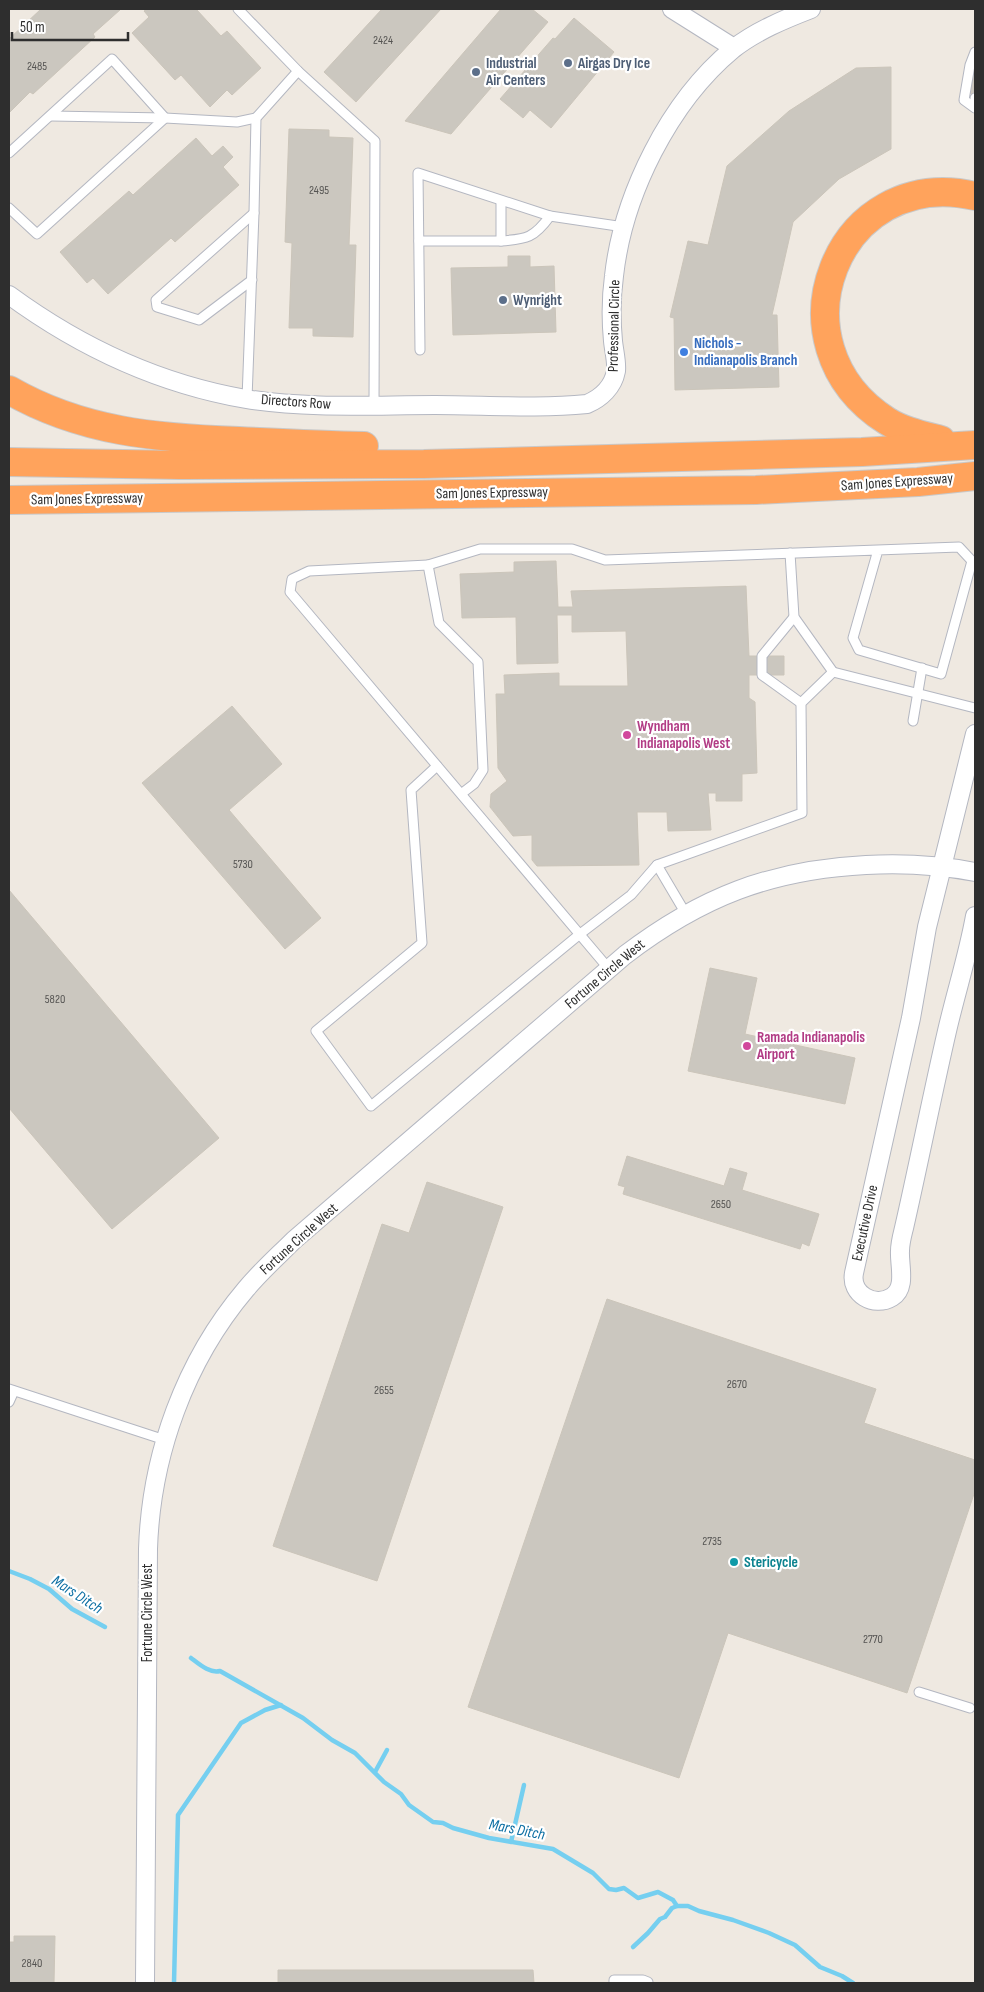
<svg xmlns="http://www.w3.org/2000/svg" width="984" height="1992" viewBox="0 0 984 1992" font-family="'Sofia Sans Condensed',sans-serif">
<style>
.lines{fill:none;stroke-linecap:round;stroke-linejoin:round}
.stream{stroke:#75cff0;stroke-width:4.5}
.building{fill:#cbc7bf;stroke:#cbc5ba}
.service-casing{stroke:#b4b7c1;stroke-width:11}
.minor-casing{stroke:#b4b7c1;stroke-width:20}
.motorway-casing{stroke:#c9c9c9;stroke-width:30}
.service{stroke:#fff;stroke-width:9}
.minor{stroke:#fff;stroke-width:18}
.motorway{stroke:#ffa35c;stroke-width:28}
.service-dot{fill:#5c6f8a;stroke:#fff;stroke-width:2}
.shop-dot{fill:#3f7fe0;stroke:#fff;stroke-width:2}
.hotel-dot{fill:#d1479c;stroke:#fff;stroke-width:2}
.culture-dot{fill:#0f9aa8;stroke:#fff;stroke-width:2}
.labels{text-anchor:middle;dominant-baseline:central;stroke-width:4.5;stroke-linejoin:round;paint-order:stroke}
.number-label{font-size:12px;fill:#555452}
.service-label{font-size:15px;font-weight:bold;fill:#4e5e75;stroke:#fff;text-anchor:start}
.street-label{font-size:15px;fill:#2e2e2e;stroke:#fff}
.shop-label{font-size:15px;font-weight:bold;fill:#366cbe;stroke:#fff;text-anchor:start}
.hotel-label{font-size:15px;font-weight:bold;fill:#b23c85;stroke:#fff;text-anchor:start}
.culture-label{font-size:15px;font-weight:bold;fill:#0d838f;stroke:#fff;text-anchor:start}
.water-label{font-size:16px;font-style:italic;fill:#0d6fa3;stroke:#fff}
</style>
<rect width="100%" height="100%" fill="#efe9e1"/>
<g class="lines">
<g class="stream">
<polyline points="9,1571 30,1579 49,1589 72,1609 105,1627"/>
<path d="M191 1658C199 1664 210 1674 220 1671L303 1718 332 1740 355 1753 384 1782 401 1794 409 1805 433 1822 443 1823 453 1828 489 1838 553 1849 593 1873 609 1889 616 1890 624 1888 638 1898 658 1892 673 1900 677 1906H688L699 1911 733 1920 769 1933 795 1945 820 1967 842 1976 853 1983"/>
<polyline points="375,1772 387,1750"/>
<polyline points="511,1842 524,1785"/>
<polyline points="633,1947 648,1933 660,1919 665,1917 672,1908 677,1906"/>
<polyline points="174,1983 178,1815 241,1723 265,1710 281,1705"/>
</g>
</g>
<g class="building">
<polygon points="41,9 121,9 93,34 95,37 33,94 30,92 9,113 9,39"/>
<polygon points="147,9 196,9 221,36 227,31 261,68 232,95 227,90 210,107 181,75 175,80 132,33 149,17 144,11"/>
<polygon points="382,9 441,9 356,102 324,72"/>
<polygon points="501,9 532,9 548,22 451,134 405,121"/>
<polygon points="574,18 614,52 551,128 530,110 523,118 500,99 553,38 555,39"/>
<polygon points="891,67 891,149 839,179 793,222 772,315 777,315 779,387 675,390 674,318 670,317 688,241 708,245 727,166 789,111 856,68"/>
<polygon points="972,72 975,73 975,94 969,93"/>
<polygon points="289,129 329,130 329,137 353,138 349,245 356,245 353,337 313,336 313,328 289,328 292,243 285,242"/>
<polygon points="196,138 212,156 223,146 233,157 223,167 239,185 175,242 171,238 108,294 93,278 87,283 60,252 129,191 133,195"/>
<polygon points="508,256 530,256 530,267 554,266 556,332 453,335 451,268 508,267"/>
<polygon points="556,561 558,607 573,607 571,591 746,586 749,656 784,656 784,675 749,675 749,698 755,702 757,773 742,774 742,801 716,801 716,793 708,793 711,830 668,831 667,812 637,812 639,865 537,866 532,860 532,835 513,836 490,807 491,794 507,781 498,768 496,694 505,694 504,675 559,673 559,686 628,686 626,631 572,632 572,615 557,615 558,663 517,664 516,617 462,618 460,574 514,572 514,562"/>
<polygon points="232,706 282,764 229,810 321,918 285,949 142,783"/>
<polygon points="9,890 219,1138 112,1229 9,1108"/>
<polygon points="710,968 757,978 745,1034 855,1058 845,1104 688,1071"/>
<polygon points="627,1156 724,1186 730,1168 747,1173 742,1190 819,1214 809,1246 802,1243 800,1249 623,1194 625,1187 618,1185"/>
<polygon points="427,1182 503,1207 377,1581 273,1546 382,1224 409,1233"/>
<polygon points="607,1299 876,1389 864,1423 975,1460 975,1491 907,1693 728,1633 679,1778 468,1707"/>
<polygon points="14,1936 55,1936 54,1983 9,1983 9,1942 14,1942"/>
<polygon points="278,1970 533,1970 534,1983 278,1983"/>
</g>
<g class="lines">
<defs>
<g id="service">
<polyline points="238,9 298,71 375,141 374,405"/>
<polyline points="975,52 970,65 964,100 975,108"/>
<polyline points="975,98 975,101"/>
<polyline points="51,116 165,118 237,122 256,118"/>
<polyline points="9,153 112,59 165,118 37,234 9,208"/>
<polyline points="419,241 501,241 501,201"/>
<path d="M501 241C527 239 534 238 550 216"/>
<polyline points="252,280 199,320 157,307 156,300 254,213"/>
<polyline points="420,350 418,173 550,216 624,227"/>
<polyline points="247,399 254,213 256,118 298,71"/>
<polyline points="428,565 480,549 572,549 605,560 959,547 972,561 941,674 859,650 853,638 878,550"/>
<polyline points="794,617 762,656 762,675 801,703"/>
<polyline points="833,672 975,708"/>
<polyline points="913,721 922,668"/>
<polyline points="437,766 411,790 422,943 316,1031 371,1106 580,934 631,895 657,865 802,813 801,703 833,672 794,617 790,553"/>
<polyline points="461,794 474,784 483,770 478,662 439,623 428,565 309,571 292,579 290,592 609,969"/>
<polyline points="657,865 686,914"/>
<polyline points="9,1389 165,1440"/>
<polyline points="9,1402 14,1391"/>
<polyline points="919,1692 970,1708"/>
<polyline points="614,1983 614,1980 643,1980 648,1982"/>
</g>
<g id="minor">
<polyline points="672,9 734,48"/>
<path d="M9 295C80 347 159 384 246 399 308 409 373 405 435 405 485 405 537 409 587 404 601 398 613 387 616 371 617 362 614 351 613 341 611 320 611 298 614 276 623 195 669 102 733 49 756 31 785 19 811 9"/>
<path d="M975 734 927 927 911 1018 854 1273C850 1294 874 1308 892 1297 907 1288 899 1265 900 1251 900 1243 902 1236 904 1228 919 1162 932 1096 947 1031 956 992 968 955 975 916"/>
<path d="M145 1983 148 1549C151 1455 185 1361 246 1289 261 1271 278 1256 294 1240L625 955C701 897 770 870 866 865 903 863 939 865 975 872"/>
</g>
<g id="motorway">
<path d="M9 390C82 432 157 438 239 441 281 443 323 445 364 446"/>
<path d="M941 440C922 435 903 431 887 421 766 344 837 164 975 196"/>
<polyline points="9,462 180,465 424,464 862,452 975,445"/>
<polyline points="9,500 756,490 918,482 975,476"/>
</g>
</defs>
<use href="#service" class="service-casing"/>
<use href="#minor" class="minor-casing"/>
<use href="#motorway" class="motorway-casing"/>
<use href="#service" class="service"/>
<use href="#minor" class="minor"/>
<use href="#motorway" class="motorway"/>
</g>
<g class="service-dot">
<circle cx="568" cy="63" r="5"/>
<circle cx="476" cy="72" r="5"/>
<circle cx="503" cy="300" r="5"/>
</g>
<circle class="shop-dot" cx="684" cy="352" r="5"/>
<g class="hotel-dot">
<circle cx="627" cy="735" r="5"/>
<circle cx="747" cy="1046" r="5"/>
</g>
<circle class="culture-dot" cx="734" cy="1562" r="5"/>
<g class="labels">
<g class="number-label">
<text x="383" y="40">2424</text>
<text x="37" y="66">2485</text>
<text x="319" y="190">2495</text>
<text x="243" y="864">5730</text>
<text x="55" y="999">5820</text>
<text x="721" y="1204">2650</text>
<text x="737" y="1384">2670</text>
<text x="384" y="1390">2655</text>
<text x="712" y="1541">2735</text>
<text x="873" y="1639">2770</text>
<text x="32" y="1963">2840</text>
</g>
<g class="service-label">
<text x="486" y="63">Industrial<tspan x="486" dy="17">Air Centers</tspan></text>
<text x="578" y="63">Airgas Dry Ice</text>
<text x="513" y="300">Wynright</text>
</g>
<g class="street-label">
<text transform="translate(614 326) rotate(-89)">Professional Circle</text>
<text transform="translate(296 402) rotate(4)">Directors Row</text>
<text transform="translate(897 482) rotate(-4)">Sam Jones Expressway</text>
<text transform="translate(492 493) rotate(-1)">Sam Jones Expressway</text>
<text transform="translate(87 499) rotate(-1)">Sam Jones Expressway</text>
<text transform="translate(605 974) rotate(-40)">Fortune Circle West</text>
<text transform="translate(865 1223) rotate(-78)">Executive Drive</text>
<text transform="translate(299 1239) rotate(-42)">Fortune Circle West</text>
<text transform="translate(147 1613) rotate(-90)">Fortune Circle West</text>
</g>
<g class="shop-label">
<text x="694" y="343">Nichols -<tspan x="694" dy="17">Indianapolis Branch</tspan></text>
</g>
<g class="hotel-label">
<text x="637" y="726">Wyndham<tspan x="637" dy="17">Indianapolis West</tspan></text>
<text x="757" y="1037">Ramada Indianapolis<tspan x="757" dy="17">Airport</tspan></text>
</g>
<g class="culture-label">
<text x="744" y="1562">Stericycle</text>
</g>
<g class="water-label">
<text transform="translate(77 1595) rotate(33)">Mars Ditch</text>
<text transform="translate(517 1830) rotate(11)">Mars Ditch</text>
</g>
</g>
<rect width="984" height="1992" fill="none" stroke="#2e2e2e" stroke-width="20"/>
<path d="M12 32v8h116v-8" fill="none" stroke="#2e2e2e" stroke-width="2.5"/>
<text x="20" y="32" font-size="15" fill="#2e2e2e" stroke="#ffffff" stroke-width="4" paint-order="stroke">50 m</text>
</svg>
